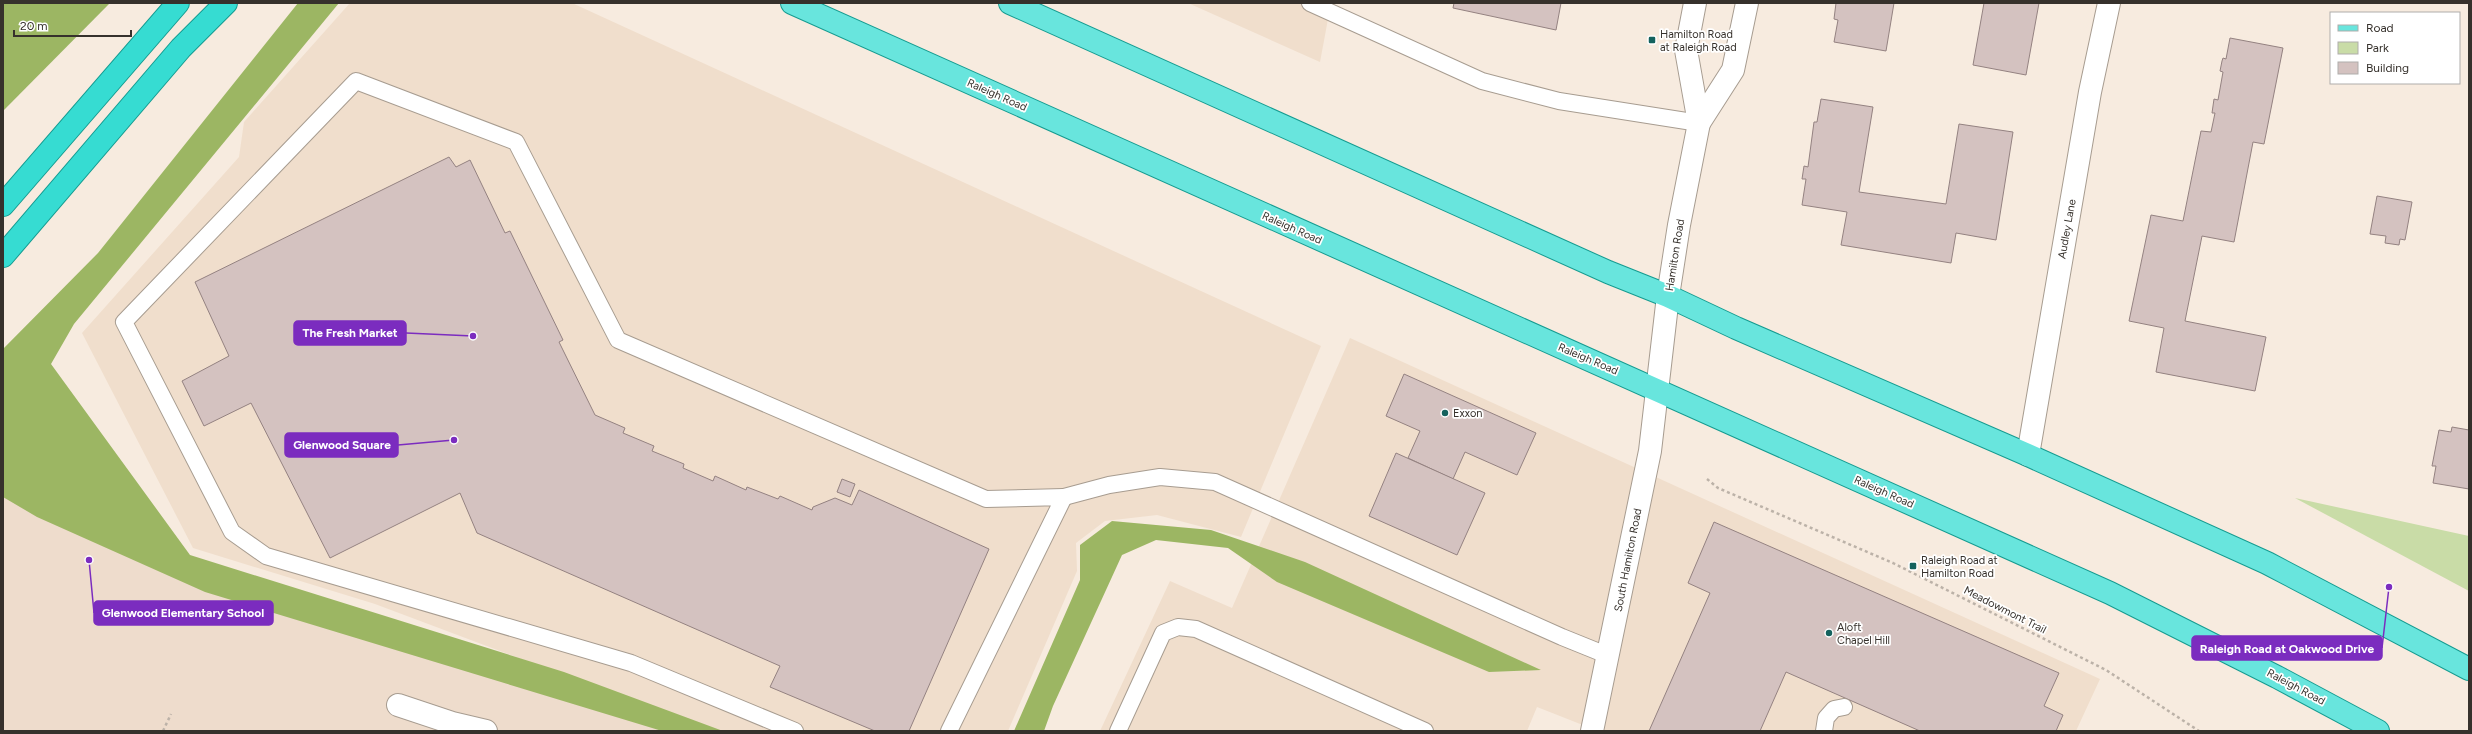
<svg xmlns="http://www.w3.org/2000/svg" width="2472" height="734" viewBox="0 0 2472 734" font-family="Figtree,sans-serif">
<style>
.built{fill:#f0decc}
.industrial{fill:#eedccc}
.green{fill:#c9dca7}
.forest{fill:#9cb663}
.building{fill:#d4c2c0;stroke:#948281}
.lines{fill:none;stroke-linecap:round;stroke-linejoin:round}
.service-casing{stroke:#a79c90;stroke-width:18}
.minor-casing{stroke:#a79c90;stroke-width:24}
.primary-casing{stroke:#159b90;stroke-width:24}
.trunk-casing{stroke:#159b90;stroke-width:24}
.path{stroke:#bcb2a8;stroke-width:2.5;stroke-dasharray:3 3;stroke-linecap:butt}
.service{stroke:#fff;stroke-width:16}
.minor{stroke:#fff;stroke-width:22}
.primary{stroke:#68e5dd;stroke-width:22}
.trunk{stroke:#36dcd2;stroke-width:22}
.poi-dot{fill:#14625e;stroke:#fff;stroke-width:1.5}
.labels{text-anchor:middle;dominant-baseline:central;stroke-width:3.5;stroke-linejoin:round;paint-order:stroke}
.poi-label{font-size:11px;fill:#36312c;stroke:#fff;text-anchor:start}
.street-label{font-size:11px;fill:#36312c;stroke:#fff}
.leader{fill:none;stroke:#7b2cbf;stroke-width:1.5}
.callout-dot{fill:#7b2cbf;stroke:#fff;stroke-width:1.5}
.callout{fill:#7b2cbf;stroke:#7b2cbf;stroke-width:1.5}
.callout-label{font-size:12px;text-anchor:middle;font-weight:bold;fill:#fff}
</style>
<rect width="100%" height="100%" fill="#f7ebdf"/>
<g class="built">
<polygon points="350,3 572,3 1321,346 1241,537 1157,515 1105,521 1076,543 1077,571 1008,731 713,731 375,604 193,548 82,333 239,157 244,122"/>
<polygon points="1188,3 1331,3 1320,62"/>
<polygon points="1350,338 2100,679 2076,731 1598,731 1537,707 1527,731 1100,731 1170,581 1232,608"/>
</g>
<polygon class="industrial" points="3,454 233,594 684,731 3,731"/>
<polygon class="green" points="2295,498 2469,536 2469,591"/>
<g class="forest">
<polygon points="3,3 110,3 3,111"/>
<polygon points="298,3 339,3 74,324 51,364 190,555 564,672 723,731 662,731 205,592 37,517 3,497 3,349 98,253"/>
<polygon points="1112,521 1211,530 1305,562 1541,670 1489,672 1277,582 1228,548 1156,540 1122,555 1053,706 1044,731 1014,731 1080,580 1080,545"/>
</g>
<g class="building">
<polygon points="1454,3 1561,3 1556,30 1453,8"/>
<polygon points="1836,3 1894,3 1886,51 1834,42 1838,20 1834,19"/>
<polygon points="1984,3 2039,3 2026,75 1973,65"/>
<polygon points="2230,38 2283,48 2264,144 2253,142 2234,242 2202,236 2185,321 2266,337 2255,391 2156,372 2164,328 2129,321 2151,215 2183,221 2201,131 2211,132 2215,113 2212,113 2214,99 2218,100 2223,72 2220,71 2222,61 2223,58 2226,59"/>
<polygon points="1821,99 1873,107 1859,192 1946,204 1959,124 2013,132 1996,240 1956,233 1951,263 1841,245 1847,212 1802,205 1806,179 1802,179 1804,166 1808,167 1814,122 1817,122"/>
<polygon points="449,157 456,167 470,160 505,233 510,231 563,340 559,342 595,415 625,428 623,433 654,446 652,451 684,464 683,468 713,481 715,476 746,490 747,487 778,499 780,496 812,510 813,507 835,498 852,505 859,490 989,549 909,731 875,731 770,687 780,666 477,533 460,493 330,558 251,403 204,426 182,381 229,356 195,282"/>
<polygon points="2377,196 2412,202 2405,240 2400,239 2399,245 2385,243 2386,236 2370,234"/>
<polygon points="1404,374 1536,433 1517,475 1465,452 1453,479 1408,458 1420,431 1386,416"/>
<polygon points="2452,427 2469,430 2469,489 2433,483 2436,466 2432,466 2439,430 2451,432"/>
<polygon points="1396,453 1485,493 1457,555 1369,516"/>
<polygon points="842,479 855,484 850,497 837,492"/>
<polygon points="1714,522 2059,673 2044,706 2063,715 2056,731 1920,731 1786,672 1760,731 1649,731 1710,593 1688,583"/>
</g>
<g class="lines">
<defs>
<g id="service">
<polyline points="1310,3 1482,81 1559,101 1699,123"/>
<polyline points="1064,497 1109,485 1160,477 1215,482 1562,637 1609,656"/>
<polyline points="795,731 631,663 266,556 232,532 124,322 356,81 516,142 618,340 986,499 1064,497 949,731"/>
<polyline points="1118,731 1163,633 1178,627 1196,629 1425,731"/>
<polyline points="1824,731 1826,718 1834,709 1844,707"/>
</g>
<g id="minor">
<polyline points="1699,123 1733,70 1747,3"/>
<polyline points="2028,455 2090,92 2109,3"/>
<polyline points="398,705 452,723 486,731"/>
<polyline points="1592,731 1650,451 1668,296 1679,225 1699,123 1686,50 1695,3"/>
</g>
<g id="primary">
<polyline points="792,3 2110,593 2277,677 2378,731"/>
<polyline points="1010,3 1608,272 1668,296 1736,328 2028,455 2267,563 2469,669"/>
</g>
<g id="trunk">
<polyline points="3,205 178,3"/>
<polyline points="3,256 181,48 226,3"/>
</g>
</defs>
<use href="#service" class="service-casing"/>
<use href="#minor" class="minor-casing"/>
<use href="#primary" class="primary-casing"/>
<use href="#trunk" class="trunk-casing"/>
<g class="path">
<polyline points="1707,479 1718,488 1893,563 2106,670 2199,731"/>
<polyline points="163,731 171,714"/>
</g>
<use href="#service" class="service"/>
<use href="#minor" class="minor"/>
<use href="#primary" class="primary"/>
<use href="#trunk" class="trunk"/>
</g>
<g class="poi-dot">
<rect x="1648" y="36" width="8" height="8" rx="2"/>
<circle cx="1445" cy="413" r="4"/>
<rect x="1909" y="562" width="8" height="8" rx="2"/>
<circle cx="1829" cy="633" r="4"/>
</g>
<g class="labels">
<g class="poi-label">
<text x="1660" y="34">Hamilton Road<tspan x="1660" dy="13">at Raleigh Road</tspan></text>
<text x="1453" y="413">Exxon</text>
<text x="1921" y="560">Raleigh Road at<tspan x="1921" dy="13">Hamilton Road</tspan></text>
<text x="1837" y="627">Aloft<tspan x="1837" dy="13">Chapel Hill</tspan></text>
</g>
<g class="street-label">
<text transform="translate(997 95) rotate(24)">Raleigh Road</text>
<text transform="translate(1292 228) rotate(24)">Raleigh Road</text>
<text transform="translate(2067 229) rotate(-80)">Audley Lane</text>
<text transform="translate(1675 255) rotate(-81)">Hamilton Road</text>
<text transform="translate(1588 359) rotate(23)">Raleigh Road</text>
<text transform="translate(1884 492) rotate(24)">Raleigh Road</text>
<text transform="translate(1628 560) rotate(-79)">South Hamilton Road</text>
<text transform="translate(2005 610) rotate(27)">Meadowmont Trail</text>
<text transform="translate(2296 687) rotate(28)">Raleigh Road</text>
</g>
</g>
<path class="leader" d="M473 336L406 333M454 440L398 445M89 560L94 613M2389 587L2382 648"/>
<g class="callout-dot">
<circle cx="473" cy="336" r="4"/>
<circle cx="454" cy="440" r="4"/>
<circle cx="89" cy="560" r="4"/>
<circle cx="2389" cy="587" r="4"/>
</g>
<g class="callout">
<rect x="294" y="321" width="112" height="24" rx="4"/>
<rect x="285" y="433" width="113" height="24" rx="4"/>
<rect x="94" y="601" width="179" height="24" rx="4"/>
<rect x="2192" y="636" width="190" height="24" rx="4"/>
</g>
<g class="callout-label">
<text x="350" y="337">The Fresh Market</text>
<text x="342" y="449">Glenwood Square</text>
<text x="183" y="617">Glenwood Elementary School</text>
<text x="2287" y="653">Raleigh Road at Oakwood Drive</text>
</g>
<rect width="2472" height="734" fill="none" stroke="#36312c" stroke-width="8"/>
<rect x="2330" y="12" width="130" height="72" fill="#ffffff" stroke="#afadab"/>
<rect x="2338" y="25" width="20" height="6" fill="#68e5dd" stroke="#afadab"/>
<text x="2366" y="32" font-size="12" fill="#36312c">Road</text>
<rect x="2338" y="42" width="20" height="12" fill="#c9dca7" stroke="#afadab"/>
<text x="2366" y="52" font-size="12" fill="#36312c">Park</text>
<rect x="2338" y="62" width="20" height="12" fill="#d4c2c0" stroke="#afadab"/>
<text x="2366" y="72" font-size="12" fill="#36312c">Building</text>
<path d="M14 30v6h117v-6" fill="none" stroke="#36312c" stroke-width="2"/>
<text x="20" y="30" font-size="12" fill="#36312c" stroke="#ffffff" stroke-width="3" paint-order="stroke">20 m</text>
</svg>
